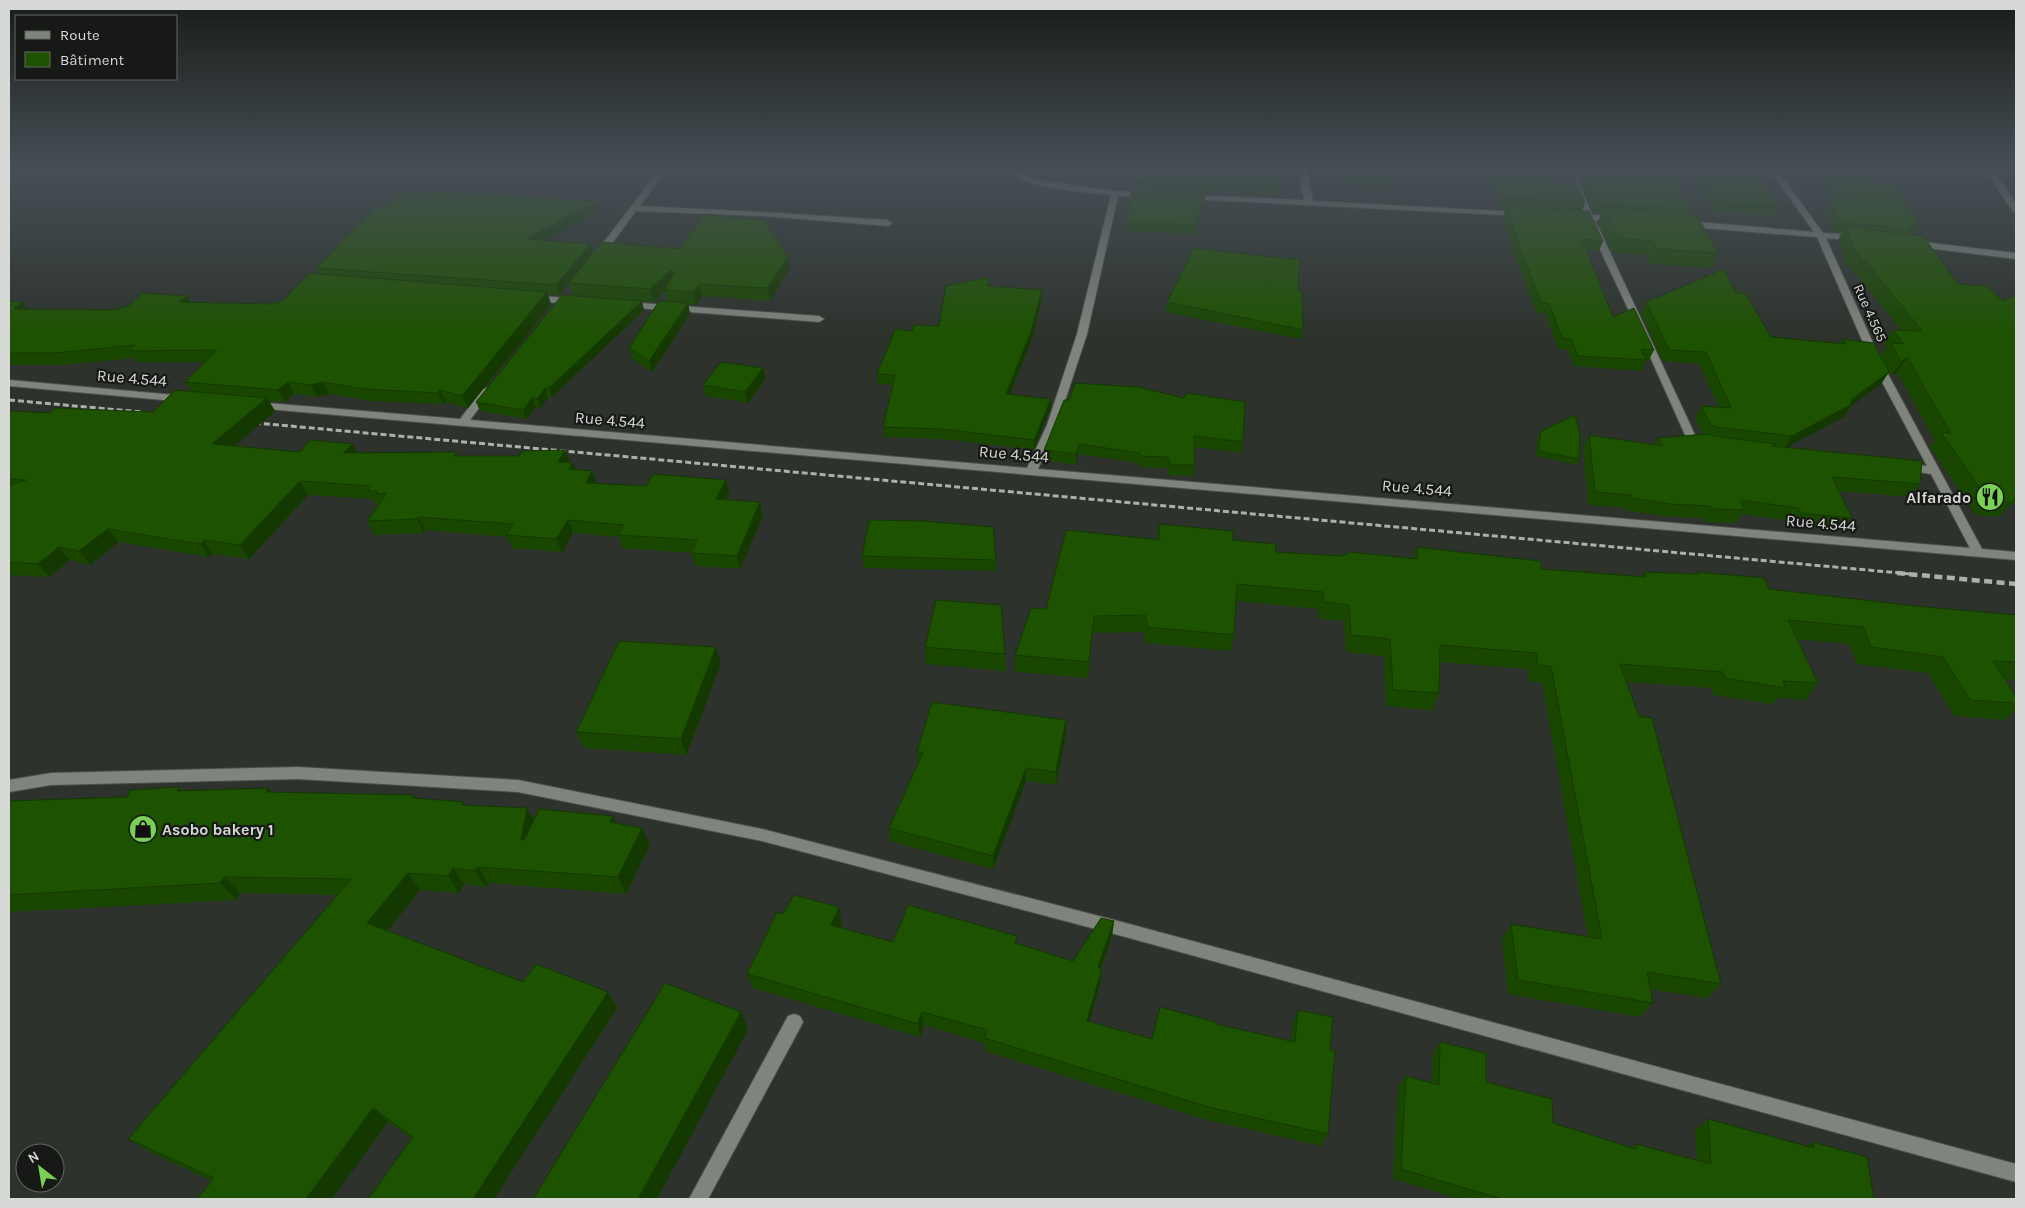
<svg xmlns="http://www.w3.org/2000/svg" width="2025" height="1208" viewBox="0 0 2025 1208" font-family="Karla,sans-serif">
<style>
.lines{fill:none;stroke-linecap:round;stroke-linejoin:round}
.minor-casing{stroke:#4c4f4a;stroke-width:2}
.minor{fill:#7f857d;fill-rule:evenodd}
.rail-far1{stroke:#adb0ac;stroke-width:3;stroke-dasharray:6 3;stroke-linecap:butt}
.rail{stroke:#adb0ac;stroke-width:4.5;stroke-dasharray:8 4.5;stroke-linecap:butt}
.wall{fill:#194700}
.shaded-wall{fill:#143900}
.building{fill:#1d5200;stroke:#143900}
.labels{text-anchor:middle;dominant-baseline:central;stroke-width:4.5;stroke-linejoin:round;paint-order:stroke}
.far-street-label{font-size:14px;fill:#d6d9d5;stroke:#171916}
.street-label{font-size:16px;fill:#d6d9d5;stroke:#171916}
.poi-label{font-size:16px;font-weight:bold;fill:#d6d9d5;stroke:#171916;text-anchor:end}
</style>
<rect width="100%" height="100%" fill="#2d322c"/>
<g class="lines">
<defs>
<g id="minor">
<polygon points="9,168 17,168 9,172"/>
<polygon points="660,168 668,168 640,206 763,212 888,220 892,223 888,226 763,216 636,211 601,258 595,258 595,254"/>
<path d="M1007 168C1018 168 1026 176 1037 180L1115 191 1149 193 1153 195 1149 197 1118 196 1087 334 1057 425 1038 469 1970 548 1931 474 1905 470 1899 467 1905 464 1927 466 1872 363 1817 237 1688 227 1684 224 1688 221 1814 232 1768 168H1776L1823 233 1857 235 1861 238 1857 241 1826 238 1882 363 1982 549 2016 552V560L255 408 250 405 255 402 460 419 483 389 487 388 492 391 470 420 1027 468 1047 425 1077 334 1111 195C1080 191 1028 191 1007 168Z"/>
<polygon points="1298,168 1306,168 1313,201 1521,212 1525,214 1521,216 1189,199 1185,197 1189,195 1304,200"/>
<polygon points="1565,168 1573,168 1592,215 1615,216 1619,219 1615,222 1595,220 1695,435 1709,443 1708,445 1700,445 1686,437 1639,332 1586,220 1576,219 1572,217 1576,215 1584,215"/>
<polygon points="1984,168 2016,171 2016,175 1995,172 2016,204 2016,212 2013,212"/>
<polygon points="1914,241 2016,253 2016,259 1911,246 1911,242"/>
<polygon points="534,295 574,299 579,302 574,305 531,300 529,298"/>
<polygon points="627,302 819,316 824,319 819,322 624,307 622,305"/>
<polygon points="9,380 186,396 191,399 186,402 9,386"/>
<polygon points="298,767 518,780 762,829 1122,922 2016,1164 2016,1182 1122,936 762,841 518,792 298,779 51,785 9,792 9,780 51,773"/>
<polygon points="794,1014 800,1016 803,1022 800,1028 708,1199 689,1199 788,1016"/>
</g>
</defs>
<use href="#minor" class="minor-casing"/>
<use href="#minor" class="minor"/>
<g class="rail-far1">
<polyline points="9,400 142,412"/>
<polyline points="246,422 1911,574"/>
</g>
<polyline class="rail" points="1897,573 2016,584"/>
</g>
<g class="wall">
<polygon points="1136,168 1283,187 1281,196 1207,192 1207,193 1205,193 1204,202 1195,234 1126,231 1126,222 1133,189"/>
<polygon points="1345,168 1393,168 1396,177 1393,187 1352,188 1347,178"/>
<polygon points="1441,168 1549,168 1554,183 1585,202 1582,211 1603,241 1599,251 1586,250 1613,317 1654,350 1649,360 1646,360 1641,371 1574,366 1567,349 1558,349 1545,313 1537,313 1513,251 1503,217 1506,208 1500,208 1491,175 1442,175"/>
<polygon points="1684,168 1753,168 1778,206 1773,216 1715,212"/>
<polygon points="1818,168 1912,168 1876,183 1919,225 1914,234 1958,284 2003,301 2016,296 2016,507 2012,502 1999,517 1976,515 1930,447 1935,441 1897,372 1891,376 1889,372 1881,384 1851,406 1844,417 1785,447 1920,484 1910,497 1839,491 1852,518 1843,531 1792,526 1790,521 1742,514 1736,523 1705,522 1702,518 1662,516 1625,510 1625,508 1588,505 1583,447 1589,435 1654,445 1658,438 1703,434 1695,418 1701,406 1719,407 1699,364 1663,361 1641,314 1646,302 1736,293 1771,337 1840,343 1843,339 1881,357 1887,348 1884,344 1893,330 1901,330 1857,275 1853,274 1851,267 1847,266 1838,240 1842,232 1834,231 1825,212 1830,203 1833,202"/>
<polygon points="1585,172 1638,180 1690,210 1688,214 1718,253 1711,268 1650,264 1647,255 1612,252 1598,222 1601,214 1593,213 1581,182"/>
<polygon points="596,202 598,212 545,240 593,253 790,269 770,301 702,296 696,305 688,304 690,314 652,372 632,359 629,348 667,301 664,291 653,302 573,295 569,283 559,295 548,294 551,304 468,408 446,402 443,404 371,401 329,394 317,397 294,394 285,402 269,401 275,411 234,446 300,452 357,453 457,452 459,456 519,456 565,450 570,463 573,463 575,470 597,484 729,493 726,500 763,516 740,569 695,566 691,553 622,548 619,537 573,533 562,552 512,548 507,537 425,530 424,533 374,535 367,521 379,504 375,504 372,499 308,495 249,559 213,554 209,557 119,542 90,565 70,560 49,577 9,575 9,411 50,413 153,412 191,391 185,382 205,362 137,362 134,358 64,365 9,365 9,301 22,302 28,309 111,310 187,296 190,302 269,304 283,301 319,274 316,268"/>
<polygon points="989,277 989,286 1042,300 1031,341 1010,394 1050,409 1034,450 942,439 884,437 883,427 893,385 878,384 877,374 912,331 939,326"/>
<polygon points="1167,302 1303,330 1301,339 1166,312"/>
<polygon points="644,310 552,397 548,397 541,408 536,407 526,419 480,411 476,402"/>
<polygon points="763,368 765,379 748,403 706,396 703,385"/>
<polygon points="1069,400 1243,442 1241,453 1194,447 1195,465 1193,476 1168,475 1168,469 1164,468 1139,467 1139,463 1078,454 1076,465 1043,460 1044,450"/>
<polygon points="1541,431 1579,459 1577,465 1536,456 1538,437"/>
<polygon points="1159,524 1233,540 1276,552 1342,556 1413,558 1417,547 1542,569 1642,576 1644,572 1696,574 1698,572 1769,589 1915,606 2016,615 2016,680 2006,679 2016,696 2016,709 2005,720 1954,716 1928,673 1857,664 1849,644 1797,639 1818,683 1805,700 1777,698 1772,704 1713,695 1712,688 1627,682 1721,984 1707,998 1650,989 1653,1003 1640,1017 1508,994 1502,939 1511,924 1588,937 1542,683 1530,682 1527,669 1440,662 1439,693 1432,710 1386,706 1384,656 1346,652 1344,621 1319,619 1318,609 1236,601 1234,635 1230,651 1146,643 1143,632 1092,633 1088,678 1015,672 1015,655 1157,540"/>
<polygon points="862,556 996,560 996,571 864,568"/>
<polygon points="925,647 1005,654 1006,671 926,664"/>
<polygon points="721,664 686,755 584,748 576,732"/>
<polygon points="1066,734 1056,785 1026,781 993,869 890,841 889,828 918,764 917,752"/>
<polygon points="268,788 272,792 417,798 465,805 527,808 534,821 616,823 642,828 650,845 626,894 488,883 486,887 464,884 459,893 420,890 388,931 523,982 608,992 617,1008 494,1199 368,1199 412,1138 388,1122 212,1181 150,1152 128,1139 338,895 240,893 237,900 9,912 9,801 127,797 183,791"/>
<polygon points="783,914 842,922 840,928 893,942 1017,943 1073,961 1114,921 1112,935 1101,969 1102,969 1100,983 1089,1022 1152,1039 1216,1024 1291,1041 1293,1024 1298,1010 1330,1050 1328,1134 1321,1146 1207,1120 985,1051 984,1043 924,1025 920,1037 753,988 747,974"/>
<polygon points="1440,1042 1486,1082 1553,1123 1631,1148 1636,1144 1697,1160 1695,1130 1708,1119 1807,1146 1813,1142 1874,1199 1460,1199 1393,1179 1398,1087 1406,1076 1431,1083 1433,1054"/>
</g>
<g class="shaded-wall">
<polygon points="1895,168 1912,168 1858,190 1863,181"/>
<polygon points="1206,193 1204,202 1195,234 1196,225"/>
<polygon points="596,202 598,212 530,248 526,239"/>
<polygon points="590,244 593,254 559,295 556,285"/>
<polygon points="788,257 790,269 770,301 767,288"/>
<polygon points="671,270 674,282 664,290 664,291 653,302 650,289"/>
<polygon points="699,284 702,296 696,305 694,292"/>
<polygon points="1042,290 1042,300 1031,341 1006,404 1006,394"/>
<polygon points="547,292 551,304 468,408 462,396"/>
<polygon points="187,296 193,308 179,302"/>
<polygon points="642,301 644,310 552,397 549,388"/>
<polygon points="22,302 31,313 14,309"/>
<polygon points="688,303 690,314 652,372 649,361"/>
<polygon points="1907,357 1897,372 1891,376 1901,362"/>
<polygon points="763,368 765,379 748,403 745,392"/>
<polygon points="1889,372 1881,384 1851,406 1844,417 1785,448 1792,436 1851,400"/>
<polygon points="288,382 294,394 285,402 278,390"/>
<polygon points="323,382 329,394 317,397 310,385"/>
<polygon points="545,388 548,397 541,408 537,399"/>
<polygon points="440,390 446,402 443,404 438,393"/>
<polygon points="267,398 275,411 221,458 212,444"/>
<polygon points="532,398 536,407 526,419 523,410"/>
<polygon points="1051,399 1050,409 1034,450 1034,440"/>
<polygon points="353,444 360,458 343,453"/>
<polygon points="1079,444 1078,454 1076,465 1076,454"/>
<polygon points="565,450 570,463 558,462"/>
<polygon points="573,463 578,476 569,469"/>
<polygon points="592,471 597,484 586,483"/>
<polygon points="726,480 729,493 719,512 716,499"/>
<polygon points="300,481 308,495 249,559 240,545"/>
<polygon points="760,502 763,516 740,569 737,556"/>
<polygon points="418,517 425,530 424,533 417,519"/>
<polygon points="568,520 573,533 562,552 556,539"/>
<polygon points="108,529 119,542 90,565 79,551"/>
<polygon points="204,540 213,554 209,557 200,544"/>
<polygon points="59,547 70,560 49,577 38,564"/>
<polygon points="716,647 721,664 686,755 681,739"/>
<polygon points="1066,720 1066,734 1056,785 1056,772"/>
<polygon points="1026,768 1026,781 993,869 993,856"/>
<polygon points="179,787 195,804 177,791"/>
<polygon points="268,788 283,805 266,792"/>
<polygon points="527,808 536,825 531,856 521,840"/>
<polygon points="613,816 621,833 610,822"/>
<polygon points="642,828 650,845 626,894 618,877"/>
<polygon points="478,867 488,883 486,887 475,871"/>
<polygon points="453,868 464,884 459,893 448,876"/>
<polygon points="408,873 420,890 381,939 367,923"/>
<polygon points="224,877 240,893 237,900 220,883"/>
<polygon points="839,907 842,922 835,940 831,925"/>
<polygon points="1114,921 1112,935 1097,981 1098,967"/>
<polygon points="1102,969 1100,983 1086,1034 1087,1021"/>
<polygon points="608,992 617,1008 494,1199 473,1199"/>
<polygon points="741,1012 748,1030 657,1199 638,1199"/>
<polygon points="922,1012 924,1025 920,1037 918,1024"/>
<polygon points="373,1108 388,1122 332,1199 306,1199"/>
</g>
<g class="building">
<polygon points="1136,168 1280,168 1283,187 1208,183 1208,185 1134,181"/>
<polygon points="1350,168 1393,168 1396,177 1355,178"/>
<polygon points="1494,168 1549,168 1554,183 1574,176 1585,202 1504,198"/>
<polygon points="1598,168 1620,170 1633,172 1638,180 1670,173 1690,210 1597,203 1585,172"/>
<polygon points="1695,168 1753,168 1778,206 1719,202"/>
<polygon points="1827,168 1895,168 1863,181 1895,185 1919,225 1909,224 1913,230 1839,222 1830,203 1841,200"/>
<polygon points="1132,189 1206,193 1196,225 1126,222"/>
<polygon points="442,191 596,202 526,239 590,244 556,285 316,268 375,208 387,205 397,193"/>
<polygon points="1506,207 1589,211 1603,241 1582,239 1613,317 1634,308 1654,350 1641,349 1646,360 1578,356 1571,339 1562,338 1549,303 1541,303 1517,240"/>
<polygon points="1604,208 1697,215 1718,253 1657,249 1653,241 1618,238"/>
<polygon points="705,214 765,221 788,257 767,288 699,284 694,292 664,290 675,273 671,270 650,289 569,283 601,242 679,249"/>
<polygon points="1846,227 1923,236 1958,284 1987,286 2003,301 2014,296 2016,296 2016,496 2012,503 1988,500 1941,432 1951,434 1907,357 1901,362 1891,343 1904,344 1893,330 1922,331 1865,261 1861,260 1859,253 1855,252"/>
<polygon points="1194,248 1300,260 1298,291 1302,291 1303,330 1167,302"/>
<polygon points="1724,269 1736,293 1745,293 1771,337 1846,344 1843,339 1874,343 1889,372 1851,400 1852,404 1792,436 1716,427 1711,425 1701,406 1731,408 1706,352 1669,350 1646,302"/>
<polygon points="309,273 547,292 462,396 440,390 438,393 365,389 323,382 310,385 288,382 278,390 185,382 217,350 129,351 135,345 56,353 9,353 9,301 22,302 14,309 111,310 129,306 142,293 187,296 179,302 269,304 283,301"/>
<polygon points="989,277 987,286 1042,290 1031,332 1006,394 1051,399 1034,440 942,429 883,427 895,375 877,374 895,329 912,331 914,325 939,326 946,286"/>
<polygon points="562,295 642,301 549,388 545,388 537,399 532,398 523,410 476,402"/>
<polygon points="659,301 688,303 649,361 629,348"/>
<polygon points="721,362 763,368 745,392 703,385"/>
<polygon points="1075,383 1138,387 1184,398 1187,393 1245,402 1243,442 1194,436 1195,465 1170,465 1169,459 1166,457 1140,456 1140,453 1079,444 1076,454 1044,450 1064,400 1069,400"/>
<polygon points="175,390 267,398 212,444 300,452 310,440 353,444 343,453 457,452 454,456 519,456 522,451 565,450 558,462 573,463 569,469 592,471 586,483 646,486 653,474 726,480 716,499 760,502 737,556 691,553 697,540 618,535 623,525 568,520 556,539 506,535 513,524 418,517 417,519 367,521 387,493 376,494 378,491 368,491 371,486 300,481 240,545 204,540 200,544 108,529 79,551 59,547 38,564 9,562 9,487 11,485 26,480 9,479 9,411 50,413 55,408 153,412"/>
<polygon points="1575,415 1580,433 1579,459 1538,451 1541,431"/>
<polygon points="1707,434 1714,436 1776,444 1772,446 1922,461 1920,484 1832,477 1852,518 1801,513 1798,508 1741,500 1744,510 1712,509 1710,506 1669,504 1632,498 1631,495 1595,492 1589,435 1663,446 1658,438"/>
<polygon points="869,520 923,521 993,527 996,560 862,556"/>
<polygon points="1159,524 1233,531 1233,540 1276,544 1276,552 1342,556 1350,552 1418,559 1417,547 1540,561 1542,569 1646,577 1644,572 1698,574 1698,572 1764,578 1769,589 1915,606 2016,615 2016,662 1993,661 2016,696 2016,703 1970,700 1943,657 1871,647 1863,627 1788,620 1818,683 1783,681 1785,688 1725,678 1723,672 1620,664 1639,716 1652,718 1721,984 1647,972 1653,1003 1518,980 1511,924 1602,939 1551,666 1538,665 1536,653 1440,645 1439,693 1393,690 1390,639 1351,635 1349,605 1324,602 1323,592 1237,584 1234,635 1148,627 1145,615 1094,616 1089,662 1015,655 1031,608 1046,609 1066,530 1160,540"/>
<polygon points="936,600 1001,605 1005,654 925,647"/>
<polygon points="619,641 716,647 681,739 576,732"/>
<polygon points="932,702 1066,720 1056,772 1026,768 993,856 889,828 923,752 917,752"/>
<polygon points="179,787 177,791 268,788 266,792 414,795 413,798 464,802 462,805 527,808 521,840 524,840 539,809 613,816 610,822 642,828 618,877 478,867 475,871 453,868 448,876 408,873 367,923 523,982 536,964 608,992 473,1199 368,1199 413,1137 373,1108 306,1199 197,1199 214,1178 128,1139 351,879 224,877 220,883 9,895 9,801 127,797 130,790"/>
<polygon points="794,895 839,907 831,925 893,942 908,905 1017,936 1015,943 1073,961 1101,918 1114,921 1098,967 1102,969 1087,1021 1152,1039 1160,1007 1216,1022 1216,1024 1295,1042 1298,1010 1333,1017 1330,1050 1335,1051 1328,1134 1212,1108 984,1038 987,1030 922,1012 918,1024 747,974 777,912 783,914"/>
<polygon points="665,983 741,1012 638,1199 533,1199"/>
<polygon points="1440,1042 1486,1053 1486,1082 1552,1099 1553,1123 1636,1149 1636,1144 1711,1164 1708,1119 1814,1148 1813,1142 1867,1157 1874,1199 1815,1199 1811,1198 1811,1199 1502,1199 1401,1169 1406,1076 1439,1085"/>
</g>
<linearGradient id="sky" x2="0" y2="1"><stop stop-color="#191c18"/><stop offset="0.5" stop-color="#464f56"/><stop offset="1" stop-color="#464f56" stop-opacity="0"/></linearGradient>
<rect width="2025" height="337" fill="url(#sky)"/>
<defs>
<symbol id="restaurant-disc" viewBox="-11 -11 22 22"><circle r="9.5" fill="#79d157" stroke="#171916"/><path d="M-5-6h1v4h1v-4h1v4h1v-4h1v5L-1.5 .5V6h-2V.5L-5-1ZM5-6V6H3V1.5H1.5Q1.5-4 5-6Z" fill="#111"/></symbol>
<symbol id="shop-disc" viewBox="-11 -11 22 22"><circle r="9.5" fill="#79d157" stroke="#171916"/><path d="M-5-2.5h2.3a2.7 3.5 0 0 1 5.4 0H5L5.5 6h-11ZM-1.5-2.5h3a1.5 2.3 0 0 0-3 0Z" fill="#111"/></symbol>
</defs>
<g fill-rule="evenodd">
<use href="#restaurant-disc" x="1974" y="481" width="32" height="32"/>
<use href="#shop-disc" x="127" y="813" width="32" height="32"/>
</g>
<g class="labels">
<g class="far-street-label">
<text transform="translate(1870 313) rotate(66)">Rue 4.565</text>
</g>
<g class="street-label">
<text transform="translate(132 378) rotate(5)">Rue 4.544</text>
<text transform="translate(610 420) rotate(5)">Rue 4.544</text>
<text transform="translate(1014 454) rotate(5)">Rue 4.544</text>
<text transform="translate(1417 488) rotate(5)">Rue 4.544</text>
<text transform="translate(1821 523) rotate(5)">Rue 4.544</text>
</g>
<g class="poi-label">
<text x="1971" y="497">Alfarado</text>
<text x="162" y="829" text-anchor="start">Asobo bakery 1</text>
</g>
</g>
<rect width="2025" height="1208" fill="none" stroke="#d6d9d5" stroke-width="20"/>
<rect x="15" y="15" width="162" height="65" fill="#171916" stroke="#636662"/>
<rect x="25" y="31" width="25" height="8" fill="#7f857d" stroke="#636662"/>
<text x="60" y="40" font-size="15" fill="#d6d9d5">Route</text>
<rect x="25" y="52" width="25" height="15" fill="#1d5200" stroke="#636662"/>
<text x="60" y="65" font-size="15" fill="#d6d9d5">Bâtiment</text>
<g transform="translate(40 1168) rotate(329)"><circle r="24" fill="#171916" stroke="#636662"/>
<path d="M0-4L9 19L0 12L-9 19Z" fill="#79d157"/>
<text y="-8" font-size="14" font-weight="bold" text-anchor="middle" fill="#d6d9d5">N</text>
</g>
</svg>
